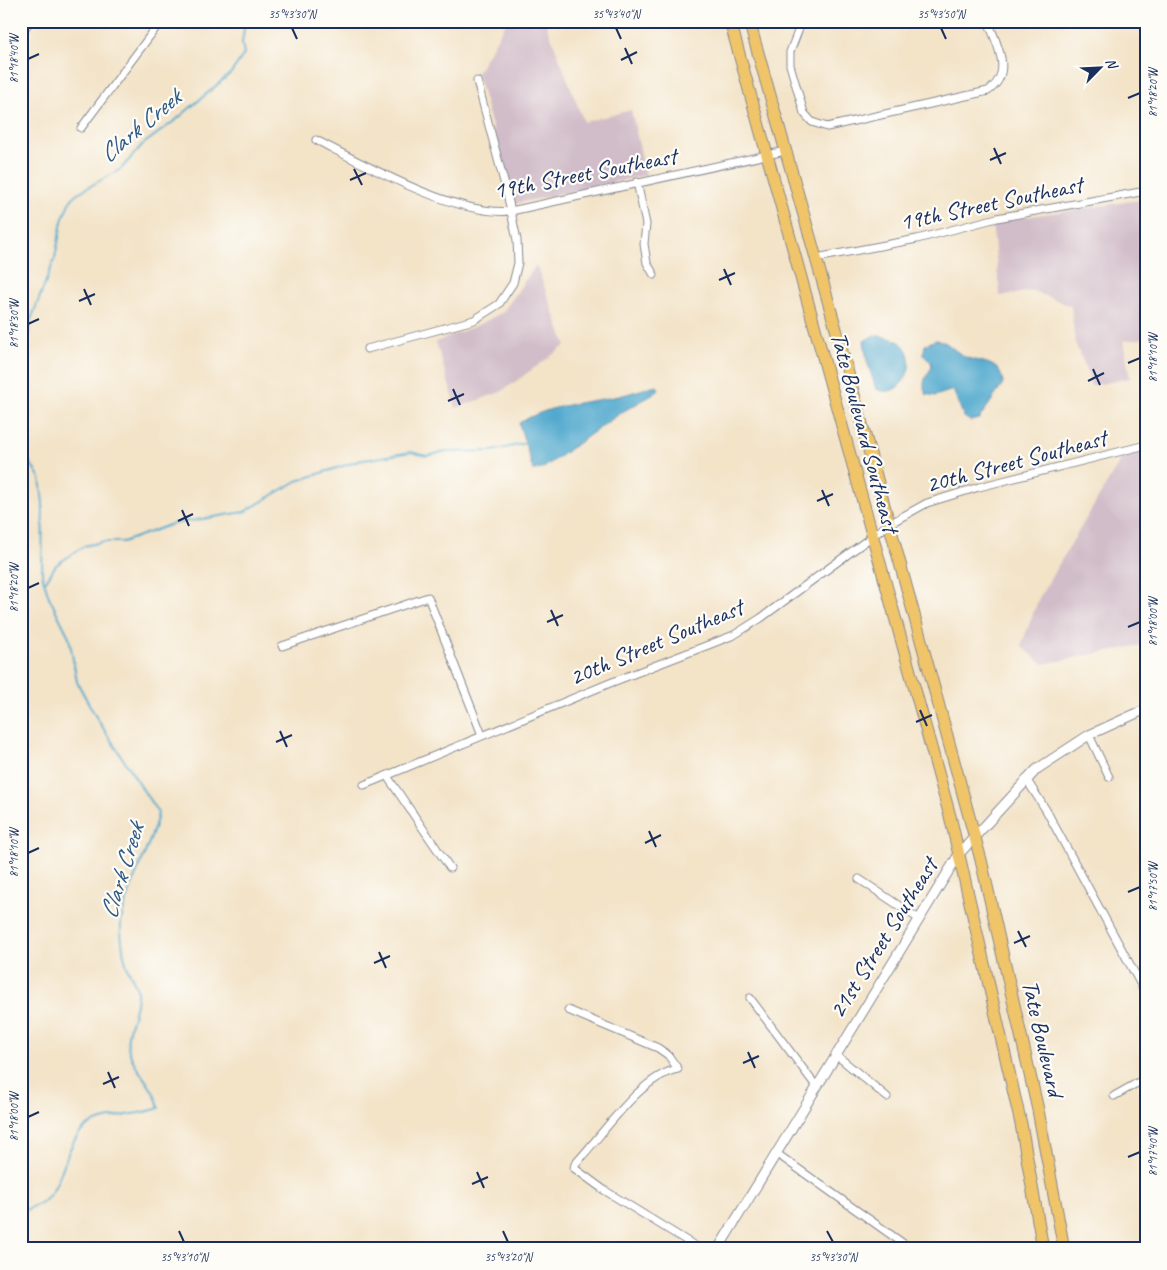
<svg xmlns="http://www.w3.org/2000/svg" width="1167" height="1270" viewBox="0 0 1167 1270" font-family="Caveat,sans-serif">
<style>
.industrial{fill:#d1bdc9}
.water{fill:#51a9ce;stroke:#366c96}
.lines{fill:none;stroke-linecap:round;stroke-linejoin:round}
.stream{stroke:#51a9ce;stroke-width:2}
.minor-casing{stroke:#878992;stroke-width:9}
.tertiary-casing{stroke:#878992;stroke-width:11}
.primary-casing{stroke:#878992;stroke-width:13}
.minor{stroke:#fff;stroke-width:7}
.tertiary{stroke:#fff;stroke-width:9}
.primary{stroke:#f0c469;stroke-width:11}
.ticks{fill:none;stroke:#1b2f5e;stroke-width:2}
.labels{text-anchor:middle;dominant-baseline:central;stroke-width:4.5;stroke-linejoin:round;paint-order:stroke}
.street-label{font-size:24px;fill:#1b2f5e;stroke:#fdfcf7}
.water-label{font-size:25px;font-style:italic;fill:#2e5a85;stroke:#fdfcf7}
.neatline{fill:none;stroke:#1b2f5e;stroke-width:2}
.ticks-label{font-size:12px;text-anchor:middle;fill:#1b2f5e}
</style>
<rect width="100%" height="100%" fill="#fdfcf7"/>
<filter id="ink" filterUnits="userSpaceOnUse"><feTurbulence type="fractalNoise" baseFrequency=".02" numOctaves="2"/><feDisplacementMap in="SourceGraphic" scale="10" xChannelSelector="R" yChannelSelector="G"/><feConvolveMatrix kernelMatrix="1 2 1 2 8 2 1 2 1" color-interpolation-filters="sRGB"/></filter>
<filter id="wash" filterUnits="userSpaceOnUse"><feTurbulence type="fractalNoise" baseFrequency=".0096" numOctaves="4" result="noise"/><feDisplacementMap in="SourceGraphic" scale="20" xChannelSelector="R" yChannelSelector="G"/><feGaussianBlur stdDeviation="1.12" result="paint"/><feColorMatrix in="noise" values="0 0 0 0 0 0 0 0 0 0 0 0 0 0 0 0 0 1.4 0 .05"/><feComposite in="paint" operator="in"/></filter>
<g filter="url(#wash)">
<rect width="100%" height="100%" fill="#f3e3c7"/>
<g class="industrial">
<polygon points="507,21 545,21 584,122 631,110 646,175 514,204 477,73"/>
<polygon points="1146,199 1146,338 1123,341 1130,378 1091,386 1087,370 1075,343 1071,306 1033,291 1000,296 992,222"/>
<polygon points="536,265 566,345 501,392 456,408 436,342 478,325 503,312"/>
<polygon points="1146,450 1146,644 1043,664 1021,646 1039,598 1123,456"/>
</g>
<g class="water">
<path d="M874 335C883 337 897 338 903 345 920 363 901 401 876 389L867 361 864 341Z"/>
<path d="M935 340C947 340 952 349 962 355 977 365 1001 357 1003 384L979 419 970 421 964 417 953 390 935 396 926 394C921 383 926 376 932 367L931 362 923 355 925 345Z"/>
<path d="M657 386 659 389 654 394 622 412 542 469 533 470 519 423C551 404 584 403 619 396 632 393 644 388 657 386Z"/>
</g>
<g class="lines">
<g class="stream">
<polyline points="21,401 30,322 55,258 62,221 69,203 76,194 121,169 142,145 177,119 231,73 244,54 242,43 245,21"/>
<path d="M21 448 40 478 43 503 42 575 49 597 69 637 77 682 96 717 158 813C152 848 118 902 121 933 122 942 123 954 126 963 128 973 136 982 137 991 139 1012 123 1030 129 1051 135 1072 155 1086 159 1108 140 1115 107 1116 91 1124 64 1138 66 1179 46 1199 38 1207 26 1206 21 1216"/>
<polyline points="46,581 56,565 84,546 102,542 123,542 172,524 244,512 297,481 358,461 411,452 427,456 443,452 492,451 526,443"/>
</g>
</g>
</g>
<g filter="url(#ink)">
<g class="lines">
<defs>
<g id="minor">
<path d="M802 21 790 52V65L804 113 812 122 827 127 988 91C1014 73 997 45 988 21"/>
<polyline points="25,28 30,21"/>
<polyline points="81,128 161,21"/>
<path d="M316 140C365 165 458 217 511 211L785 151"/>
<polyline points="637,182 646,224 644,244 647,263 654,275"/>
<polyline points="816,258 917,239 997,218 1146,191"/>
<polyline points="367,349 474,320 499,304 513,283 518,263 517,240 507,193 477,81"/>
<polyline points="282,646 428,597 482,735"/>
<polyline points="1089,735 1109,777"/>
<polyline points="387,776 450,868"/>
<polyline points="1026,779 1046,810 1146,994"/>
<polyline points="364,785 610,683 734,635 761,618 889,524 927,503 979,487 1146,445"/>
<polyline points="859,879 919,919"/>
<polyline points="750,998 816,1086"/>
<path d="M568 1010 658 1048 668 1055 678 1069C640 1076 602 1136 575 1164L574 1168 604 1190 700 1249"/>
<polyline points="835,1054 887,1097"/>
<polyline points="1114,1096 1146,1078"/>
<polyline points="776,1153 911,1249"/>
</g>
<polyline id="tertiary" points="718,1249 959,854 1037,769 1089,735 1146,709"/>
<g id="primary">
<polyline points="730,21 950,816 1021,1124 1043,1249"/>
<polyline points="749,21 836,329 981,860 1038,1110 1064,1249"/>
</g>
</defs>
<use href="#minor" class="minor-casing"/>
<use href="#tertiary" class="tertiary-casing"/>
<use href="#primary" class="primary-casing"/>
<use href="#minor" class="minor"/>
<use href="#tertiary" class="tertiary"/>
<use href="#primary" class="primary"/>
</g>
</g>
<path class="ticks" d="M292 28 297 39M616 28 621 39M941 28 946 39M625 48 632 64M28 59 39 54M621 60 637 52M1128 98 1140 93M994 148 1001 164M990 160 1006 153M354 169 362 185M350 180 366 173M724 269 731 285M719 280 735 273M84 289 91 305M79 301 95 294M28 324 39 319M1128 363 1140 358M1093 369 1100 385M1088 381 1104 373M453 389 460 405M448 401 464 394M822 490 829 506M817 501 833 494M182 510 189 526M178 521 193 514M28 588 39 583M551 610 558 626M547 622 563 615M1128 627 1140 622M920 710 927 726M916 722 932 715M280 731 287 747M276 742 292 735M649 831 656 847M645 843 661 835M28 853 39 848M1128 892 1140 887M1018 931 1026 947M1014 943 1030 936M379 952 386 968M374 963 390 956M748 1052 755 1068M743 1063 759 1056M108 1072 115 1088M103 1084 119 1077M28 1117 39 1112M1128 1157 1140 1152M477 1172 484 1188M472 1184 488 1177M179 1231 184 1242M503 1231 508 1242M827 1231 833 1242"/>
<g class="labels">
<g class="street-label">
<text transform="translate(585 173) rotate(-11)">19th Street Southeast</text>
<text transform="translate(991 203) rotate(-12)">19th Street Southeast</text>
<text transform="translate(865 432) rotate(75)">Tate Boulevard Southeast</text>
<text transform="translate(1016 461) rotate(-15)">20th Street Southeast</text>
<text transform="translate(656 642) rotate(-23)">20th Street Southeast</text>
<text transform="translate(883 938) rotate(-58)">21st Street Southeast</text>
<text transform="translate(1043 1038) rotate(77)">Tate Boulevard</text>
</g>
<g class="water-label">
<text transform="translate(140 126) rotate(-40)">Clark Creek</text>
<text transform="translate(122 871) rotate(-73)">Clark Creek</text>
</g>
</g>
<rect width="1167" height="1270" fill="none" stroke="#fdfcf7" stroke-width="55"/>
<g transform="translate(1100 68) rotate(66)" stroke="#fdfcf7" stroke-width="4" paint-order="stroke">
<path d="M0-4L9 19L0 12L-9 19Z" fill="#1b2f5e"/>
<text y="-8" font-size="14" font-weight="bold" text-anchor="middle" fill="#1b2f5e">N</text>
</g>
<rect x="28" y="28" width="1112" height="1214" class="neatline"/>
<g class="ticks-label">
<text x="292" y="18">35°43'30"N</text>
<text x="616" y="18">35°43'40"N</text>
<text x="941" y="18">35°43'50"N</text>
<text transform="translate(14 59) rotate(-90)" y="4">81°18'40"W</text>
<text transform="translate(1153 93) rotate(-90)" y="4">81°18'20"W</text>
<text transform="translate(14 324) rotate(-90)" y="4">81°18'30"W</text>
<text transform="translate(1153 358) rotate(-90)" y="4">81°18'10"W</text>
<text transform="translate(14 588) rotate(-90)" y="4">81°18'20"W</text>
<text transform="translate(1153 622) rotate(-90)" y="4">81°18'00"W</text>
<text transform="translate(14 853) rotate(-90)" y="4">81°18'10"W</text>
<text transform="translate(1153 887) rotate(-90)" y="4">81°17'50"W</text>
<text transform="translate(14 1117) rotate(-90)" y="4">81°18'00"W</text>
<text transform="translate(1153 1152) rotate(-90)" y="4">81°17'40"W</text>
<text x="184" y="1261">35°43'10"N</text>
<text x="508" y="1261">35°43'20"N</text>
<text x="833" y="1261">35°43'30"N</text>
</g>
</svg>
